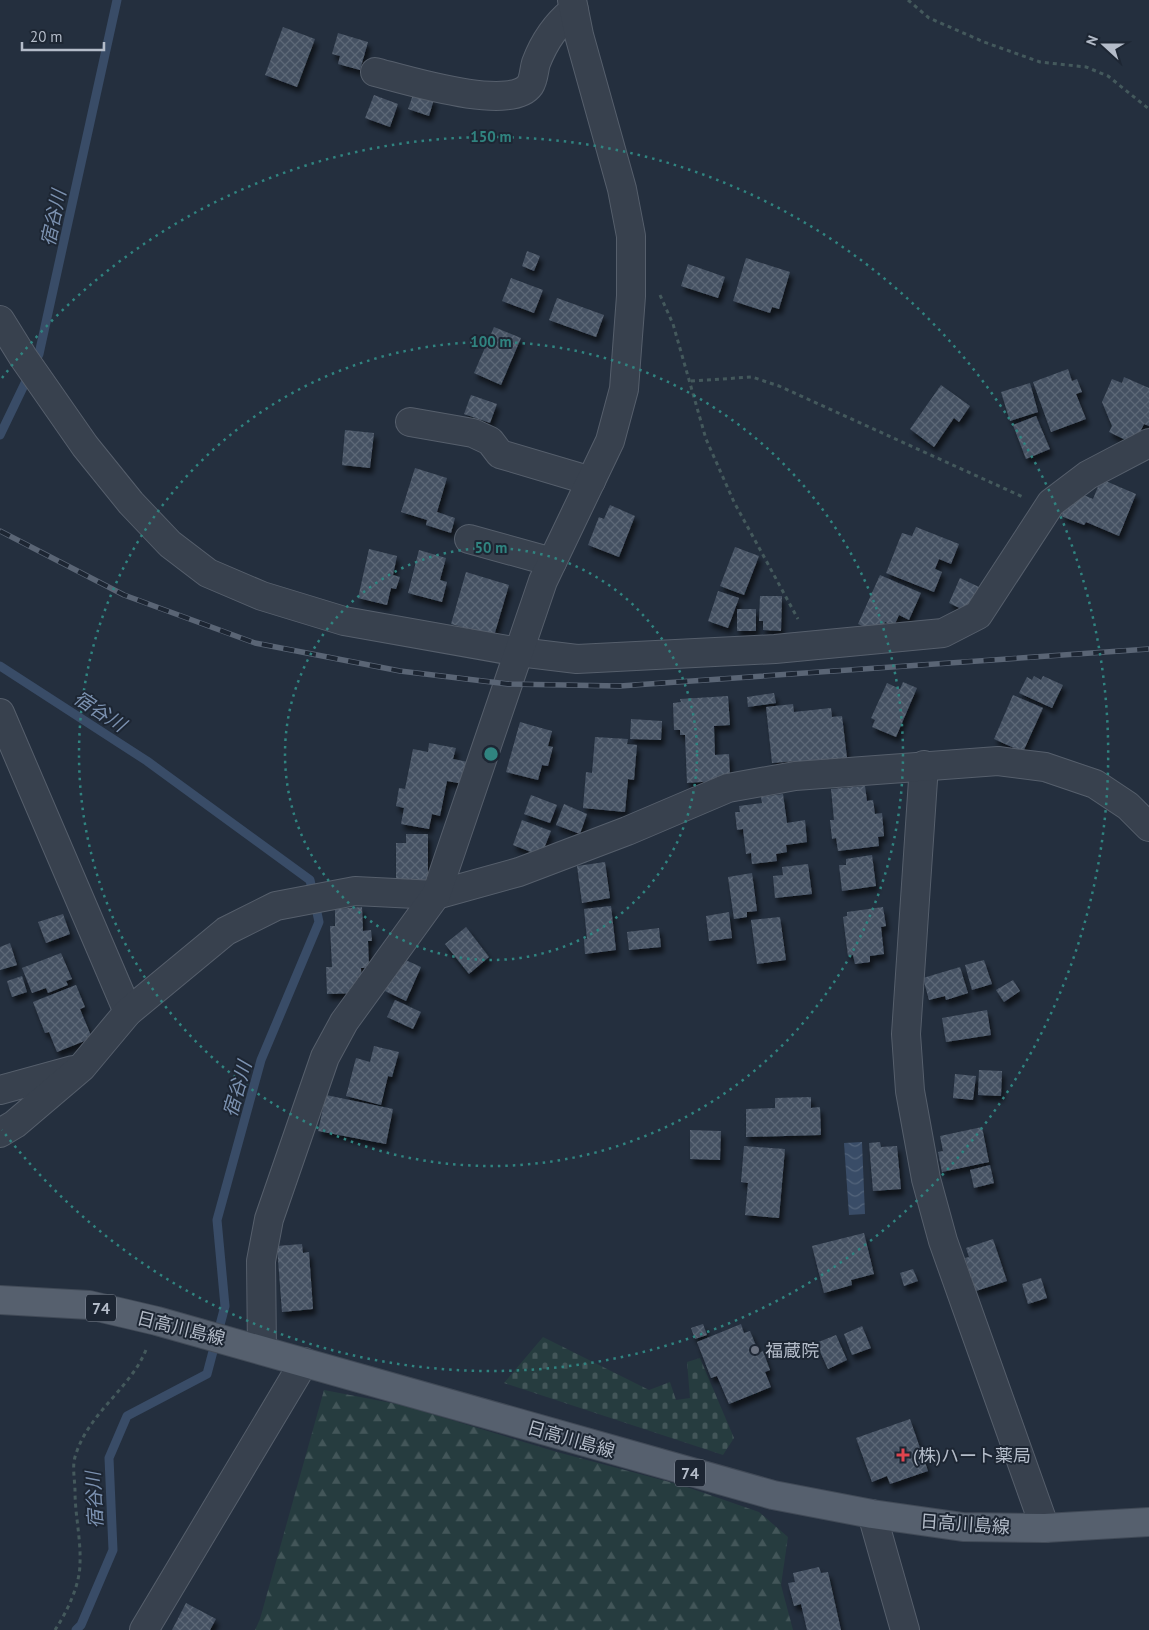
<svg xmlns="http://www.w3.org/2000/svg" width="1149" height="1630" viewBox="0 0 1149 1630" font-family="'PT Sans','Noto Sans JP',sans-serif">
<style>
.forest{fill:url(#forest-firs)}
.cemetery{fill:url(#cemetery-stones)}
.water{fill:url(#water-waves)}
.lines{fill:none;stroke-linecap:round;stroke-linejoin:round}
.stream{stroke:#394c67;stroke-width:9}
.building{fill:url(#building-cross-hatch);filter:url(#shadow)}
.minor-casing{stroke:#565f6c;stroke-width:30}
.major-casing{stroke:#414a57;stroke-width:30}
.path{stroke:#44595c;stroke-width:3;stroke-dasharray:4 4;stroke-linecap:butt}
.minor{stroke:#38414e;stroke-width:28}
.major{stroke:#56606e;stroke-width:28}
.rail-casing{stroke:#5a6575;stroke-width:5.5}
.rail{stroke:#1d2633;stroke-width:4;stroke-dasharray:11;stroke-linecap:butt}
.ring{fill:none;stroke:#308480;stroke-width:2.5;stroke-dasharray:2.5 5}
.worship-dot{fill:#6b7280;stroke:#1d2633;stroke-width:2}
.health-dot{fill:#e0444e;stroke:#1d2633;stroke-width:2}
.labels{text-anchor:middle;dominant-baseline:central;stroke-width:4;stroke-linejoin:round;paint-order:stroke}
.shield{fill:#1d2633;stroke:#878f9c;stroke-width:1}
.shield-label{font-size:16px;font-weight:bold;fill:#b4bcc9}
.street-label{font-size:18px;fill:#b4bcc9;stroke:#1d2633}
.poi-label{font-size:18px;fill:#b4bcc9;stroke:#1d2633;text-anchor:start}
.water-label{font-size:19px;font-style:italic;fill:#7c92b1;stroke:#1d2633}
.centre{fill:#308480;stroke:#1d2633;stroke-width:2.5}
.ring-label{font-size:15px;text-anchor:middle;font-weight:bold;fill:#308480;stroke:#1d2633;stroke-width:4;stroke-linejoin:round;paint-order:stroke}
</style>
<defs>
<pattern id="forest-firs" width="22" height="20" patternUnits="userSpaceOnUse" patternTransform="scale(1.25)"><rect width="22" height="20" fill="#263c3f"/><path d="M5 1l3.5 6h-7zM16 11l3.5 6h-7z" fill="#435659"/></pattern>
<pattern id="cemetery-stones" width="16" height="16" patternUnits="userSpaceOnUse" patternTransform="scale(1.25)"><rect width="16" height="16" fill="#263c3f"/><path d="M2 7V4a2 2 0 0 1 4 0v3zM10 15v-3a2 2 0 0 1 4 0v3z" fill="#435659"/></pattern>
<pattern id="water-waves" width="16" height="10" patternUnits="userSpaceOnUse" patternTransform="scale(1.25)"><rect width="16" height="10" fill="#394c67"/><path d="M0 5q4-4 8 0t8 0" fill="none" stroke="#53647b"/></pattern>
<pattern id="building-cross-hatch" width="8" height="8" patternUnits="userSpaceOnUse" patternTransform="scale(1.25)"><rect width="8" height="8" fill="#455162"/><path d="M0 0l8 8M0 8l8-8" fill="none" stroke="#5d6877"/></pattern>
<filter id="shadow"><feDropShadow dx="3" dy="5.5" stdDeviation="2.5" flood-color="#0009"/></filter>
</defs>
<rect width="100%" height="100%" fill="#242f3e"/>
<polygon class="forest" points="324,1390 402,1405 557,1452 681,1485 759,1512 788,1537 781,1585 793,1630 255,1630 260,1619"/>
<polygon class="cemetery" points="543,1337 649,1390 670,1382 676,1400 690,1398 687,1362 700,1358 734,1438 723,1455 504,1383"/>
<polygon class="water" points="862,1142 865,1214 849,1215 844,1143"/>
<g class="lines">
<g class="stream">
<polyline points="0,435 39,354 117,0"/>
<polyline points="0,666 147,761 310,880 319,922 261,1060 217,1220 225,1306 207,1374 127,1416 109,1458 113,1550 81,1625 76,1630"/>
</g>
</g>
<g class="building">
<polygon points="283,27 315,39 297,87 265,75"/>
<polygon points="338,33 368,42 360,70 338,64 340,56 332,54"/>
<polygon points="414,92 434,99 429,116 408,109"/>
<polygon points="374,95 398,104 390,127 365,118"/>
<polygon points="527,251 540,256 534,271 522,266"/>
<polygon points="746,258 790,272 779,309 772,307 770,313 733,301"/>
<polygon points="688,264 725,277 718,298 681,286"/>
<polygon points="511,278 543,290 534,313 502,301"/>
<polygon points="557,298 604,315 596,337 549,320"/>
<polygon points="494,327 521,338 501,385 474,373"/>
<polygon points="1068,369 1072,381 1077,379 1082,392 1076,394 1086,419 1051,432 1033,382"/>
<polygon points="1124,377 1149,388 1149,426 1144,424 1134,444 1109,432 1112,426 1102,402 1112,379 1122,383"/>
<polygon points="1030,383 1038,412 1010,421 1001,392"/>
<polygon points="941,385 970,406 959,422 954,418 934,447 910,429"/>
<polygon points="471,395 497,404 490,423 464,414"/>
<polygon points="1036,416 1050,449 1026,459 1013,425"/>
<polygon points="345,430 374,433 370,468 342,465"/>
<polygon points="415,468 447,478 437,512 455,518 451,533 426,525 427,520 401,512"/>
<polygon points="1101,479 1136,494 1119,536 1086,522 1084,525 1061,516 1072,490 1093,499"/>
<polygon points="610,505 635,516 619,557 588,545 599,517 604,519"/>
<polygon points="916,527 959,544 951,564 939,559 935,569 942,572 934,592 886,573 902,533 912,536"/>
<polygon points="735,547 759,556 744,595 720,586"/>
<polygon points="369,549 397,556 393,575 400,577 396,589 391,588 387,605 358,598"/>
<polygon points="419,550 446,558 440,580 447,582 442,602 408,593"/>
<polygon points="466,572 509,585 494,636 451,624"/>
<polygon points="880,575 921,593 909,620 899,615 894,626 885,622 880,634 858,624"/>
<polygon points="960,578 979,587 968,612 949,603"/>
<polygon points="718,591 739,598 728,628 708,621"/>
<polygon points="760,596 782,596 781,631 763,630 763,621 759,621"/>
<rect x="737" y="609" width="19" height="22"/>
<polygon points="1034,676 1041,680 1043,676 1063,685 1052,708 1019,693 1027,677 1032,680"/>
<polygon points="903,682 917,688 896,737 872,727 875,720 871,718 887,683 900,689"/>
<polygon points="774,693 776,703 748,707 747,697"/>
<polygon points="1013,695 1043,708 1023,752 994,739"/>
<polygon points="728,696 730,725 714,726 715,755 729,754 730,776 715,777 716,781 687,783 685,735 680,735 680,730 674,730 673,703 681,702 680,699"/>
<polygon points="793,704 794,712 831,708 832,717 842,716 848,766 798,772 797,761 772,763 766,707"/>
<polygon points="631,719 662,721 661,740 630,739"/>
<polygon points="520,722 552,731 548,746 553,747 548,766 542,765 538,780 506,772"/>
<polygon points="595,737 628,739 627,744 637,745 634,780 628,779 625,812 583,808 586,772 592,773"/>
<polygon points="429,743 456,748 453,759 468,762 464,784 447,781 440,816 432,814 429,829 401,824 404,808 396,806 399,788 405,789 413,749 428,752"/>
<polygon points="865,786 867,801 873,800 875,814 882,813 884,836 878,837 879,846 838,851 836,838 832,839 830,820 834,820 831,789"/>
<polygon points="783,794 787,823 805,820 807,842 786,845 787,852 776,854 777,861 752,864 751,853 746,854 743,829 737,830 735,812 740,812 739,806 762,803 761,797"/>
<polygon points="531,795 557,805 550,823 524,814"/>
<polygon points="564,804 587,814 580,834 556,825"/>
<polygon points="522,820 551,831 541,856 513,845"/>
<polygon points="406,834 428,834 428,884 396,884 396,843 406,843"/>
<polygon points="872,855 876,886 842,891 839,865 846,865 846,859"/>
<polygon points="605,862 610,898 582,903 577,866"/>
<polygon points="808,864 812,894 775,898 773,876 783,875 782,867"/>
<polygon points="752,873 757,911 747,912 747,917 734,919 728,877"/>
<polygon points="611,906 616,950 585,954 584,939 587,939 584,909"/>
<polygon points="362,907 363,931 371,930 372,941 368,941 369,968 361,968 362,993 327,994 326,967 332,967 330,926 335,926 335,909"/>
<polygon points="883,907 886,926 881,927 884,954 870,956 870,962 855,964 853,955 848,956 843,917 847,916 847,912"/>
<polygon points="729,912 732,938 709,941 706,916"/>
<polygon points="63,914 70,934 46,943 38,922"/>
<polygon points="780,917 786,960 757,964 751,920"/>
<polygon points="466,927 489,957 469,974 445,944"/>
<polygon points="659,928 661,947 629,950 627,932"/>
<polygon points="10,943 17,965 0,970 0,947"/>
<polygon points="61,953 72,979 66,981 68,985 48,993 46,988 32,993 22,968"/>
<polygon points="401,958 421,967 406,1001 385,991"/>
<polygon points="984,960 992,984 972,990 965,965"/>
<polygon points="960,967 968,993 946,1000 945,996 929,1000 923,978"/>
<polygon points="22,976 27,992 12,997 7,981"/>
<polygon points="1013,980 1020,991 1004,1002 996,990"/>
<polygon points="76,985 85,1007 80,1009 92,1038 57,1052 49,1032 45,1033 33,1002"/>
<polygon points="395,1000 421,1012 413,1029 387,1017"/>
<polygon points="987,1010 991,1035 946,1042 942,1018"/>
<polygon points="374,1046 399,1052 392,1077 388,1076 381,1105 346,1096 356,1058 370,1062"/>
<polygon points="979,1070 1002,1071 1001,1096 978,1095"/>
<polygon points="955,1074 976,1076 973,1100 953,1098"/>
<polygon points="326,1095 393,1109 386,1144 318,1131"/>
<polygon points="811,1097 811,1108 820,1107 821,1135 746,1137 746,1109 775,1108 775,1098"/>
<polygon points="982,1127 989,1162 942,1172 938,1152 943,1151 940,1136"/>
<polygon points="690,1130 721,1131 720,1160 690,1159"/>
<polygon points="880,1142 881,1147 897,1146 901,1189 873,1191 869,1143"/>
<polygon points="744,1146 785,1149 779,1218 745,1215 748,1183 741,1182"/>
<polygon points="990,1165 994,1183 974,1188 970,1170"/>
<polygon points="864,1233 874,1274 851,1280 852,1285 824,1293 812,1246"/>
<polygon points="993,1239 1007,1281 976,1291 965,1258 969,1257 966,1248"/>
<polygon points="302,1244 303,1253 309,1252 313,1309 282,1312 277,1246"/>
<polygon points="913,1269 918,1281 904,1286 900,1273"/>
<polygon points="1041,1278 1047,1298 1028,1304 1022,1284"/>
<polygon points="703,1324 707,1335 695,1339 691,1328"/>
<polygon points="741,1324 744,1333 750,1331 759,1353 763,1351 770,1370 765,1372 771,1387 729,1404 717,1376 711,1378 697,1342"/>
<polygon points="862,1326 871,1348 852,1355 844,1334"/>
<polygon points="836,1335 847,1360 828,1369 816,1343"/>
<polygon points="910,1419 928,1471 890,1484 887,1476 872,1482 856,1438"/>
<polygon points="819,1567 821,1573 828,1572 841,1630 807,1630 801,1604 794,1606 788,1583 795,1582 793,1573"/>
<polygon points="186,1603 216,1619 210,1630 172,1630"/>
</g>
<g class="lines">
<defs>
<g id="minor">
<path d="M375 72C403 79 511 113 530 85 534 79 534 69 536 63 544 42 557 23 574 10"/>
<polyline points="0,320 23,357 85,446 131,503 170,544 208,573 262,596 344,621 519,652 577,659 775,649 943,633 978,615 1051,503 1088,475 1149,443"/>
<polyline points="410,422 473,433 490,441 500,454 591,481"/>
<polyline points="469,539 552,562"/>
<polyline points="0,713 128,1012"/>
<polyline points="924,765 906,1034 910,1091 926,1179 943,1241 1045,1528"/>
<polyline points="0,1090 73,1070"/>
<polyline points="0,1133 15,1124 82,1067 128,1012 226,931 276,906 355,891 436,895 519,872 627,831 728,788 795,776 998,761 1045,767 1095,784 1128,806 1149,827"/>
<polyline points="262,1349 261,1261 269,1219 325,1057 344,1022 436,895 543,581 610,441 624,389 631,296 631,236 622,189 579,35 572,0"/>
<polyline points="872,1514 905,1630"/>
<polyline points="144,1630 304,1362"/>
</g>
<polyline id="major" points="0,1300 89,1305 157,1321 773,1495 872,1514 963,1527 1045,1528 1149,1522"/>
</defs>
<use href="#minor" class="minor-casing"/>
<use href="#major" class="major-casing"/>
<g class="path">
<polyline points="908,0 929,18 984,42 1040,62 1086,67 1108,76 1149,109"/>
<polyline points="660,295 673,324 706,439 734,502 798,619"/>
<polyline points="691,381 752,377 779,386 1023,497"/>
<path d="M55 1630C67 1612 80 1585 80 1563 81 1539 75 1515 75 1491 75 1481 72 1467 75 1457 88 1412 133 1387 147 1347"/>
</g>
<use href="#minor" class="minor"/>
<use href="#major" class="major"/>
<defs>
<polyline id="rail" points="0,531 124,595 255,643 400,671 508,684 620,686 1149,649"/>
</defs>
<use href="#rail" class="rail-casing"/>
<use href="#rail" class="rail"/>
</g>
<g class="ring">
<circle cx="491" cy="754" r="206"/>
<circle cx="491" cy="754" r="412"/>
<path d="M2 378A617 617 0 1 1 2 1130"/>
</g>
<circle class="worship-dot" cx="755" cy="1350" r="5"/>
<path class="health-dot" d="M900.5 1447.5h5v5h5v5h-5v5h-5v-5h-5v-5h5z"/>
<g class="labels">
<g class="shield">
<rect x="86" y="1294.5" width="30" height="27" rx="4"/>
<rect x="675" y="1459.5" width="30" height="27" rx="4"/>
</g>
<g class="shield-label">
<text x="101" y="1308">74</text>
<text x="690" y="1473">74</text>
</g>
<g class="street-label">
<text transform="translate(181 1328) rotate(14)">日高川島線</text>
<text transform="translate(571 1439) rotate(16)">日高川島線</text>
<text transform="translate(965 1524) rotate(4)">日高川島線</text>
</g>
<g class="poi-label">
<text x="765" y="1350">福蔵院</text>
<text x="913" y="1455">(株)ハート薬局</text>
</g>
<g class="water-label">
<text transform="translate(53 218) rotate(-78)">宿谷川</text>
<text transform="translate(100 711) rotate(33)">宿谷川</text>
<text transform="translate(237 1089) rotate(-74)">宿谷川</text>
<text transform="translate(94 1500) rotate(-93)">宿谷川</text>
</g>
</g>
<circle cx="491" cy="754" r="8" class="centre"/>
<g class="ring-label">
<text x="491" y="142">150 m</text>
<text x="491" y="347">100 m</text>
<text x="491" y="553">50 m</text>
</g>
<g transform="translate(1104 45) rotate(291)" stroke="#1d2633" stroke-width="4" paint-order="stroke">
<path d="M0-4L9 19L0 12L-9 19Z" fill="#b4bcc9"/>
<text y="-8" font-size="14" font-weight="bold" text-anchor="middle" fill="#b4bcc9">N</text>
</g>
<path d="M22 42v8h82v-8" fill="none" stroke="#b4bcc9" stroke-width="2.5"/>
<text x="30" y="42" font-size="15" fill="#b4bcc9" stroke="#1d2633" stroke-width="4" paint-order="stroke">20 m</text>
</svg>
